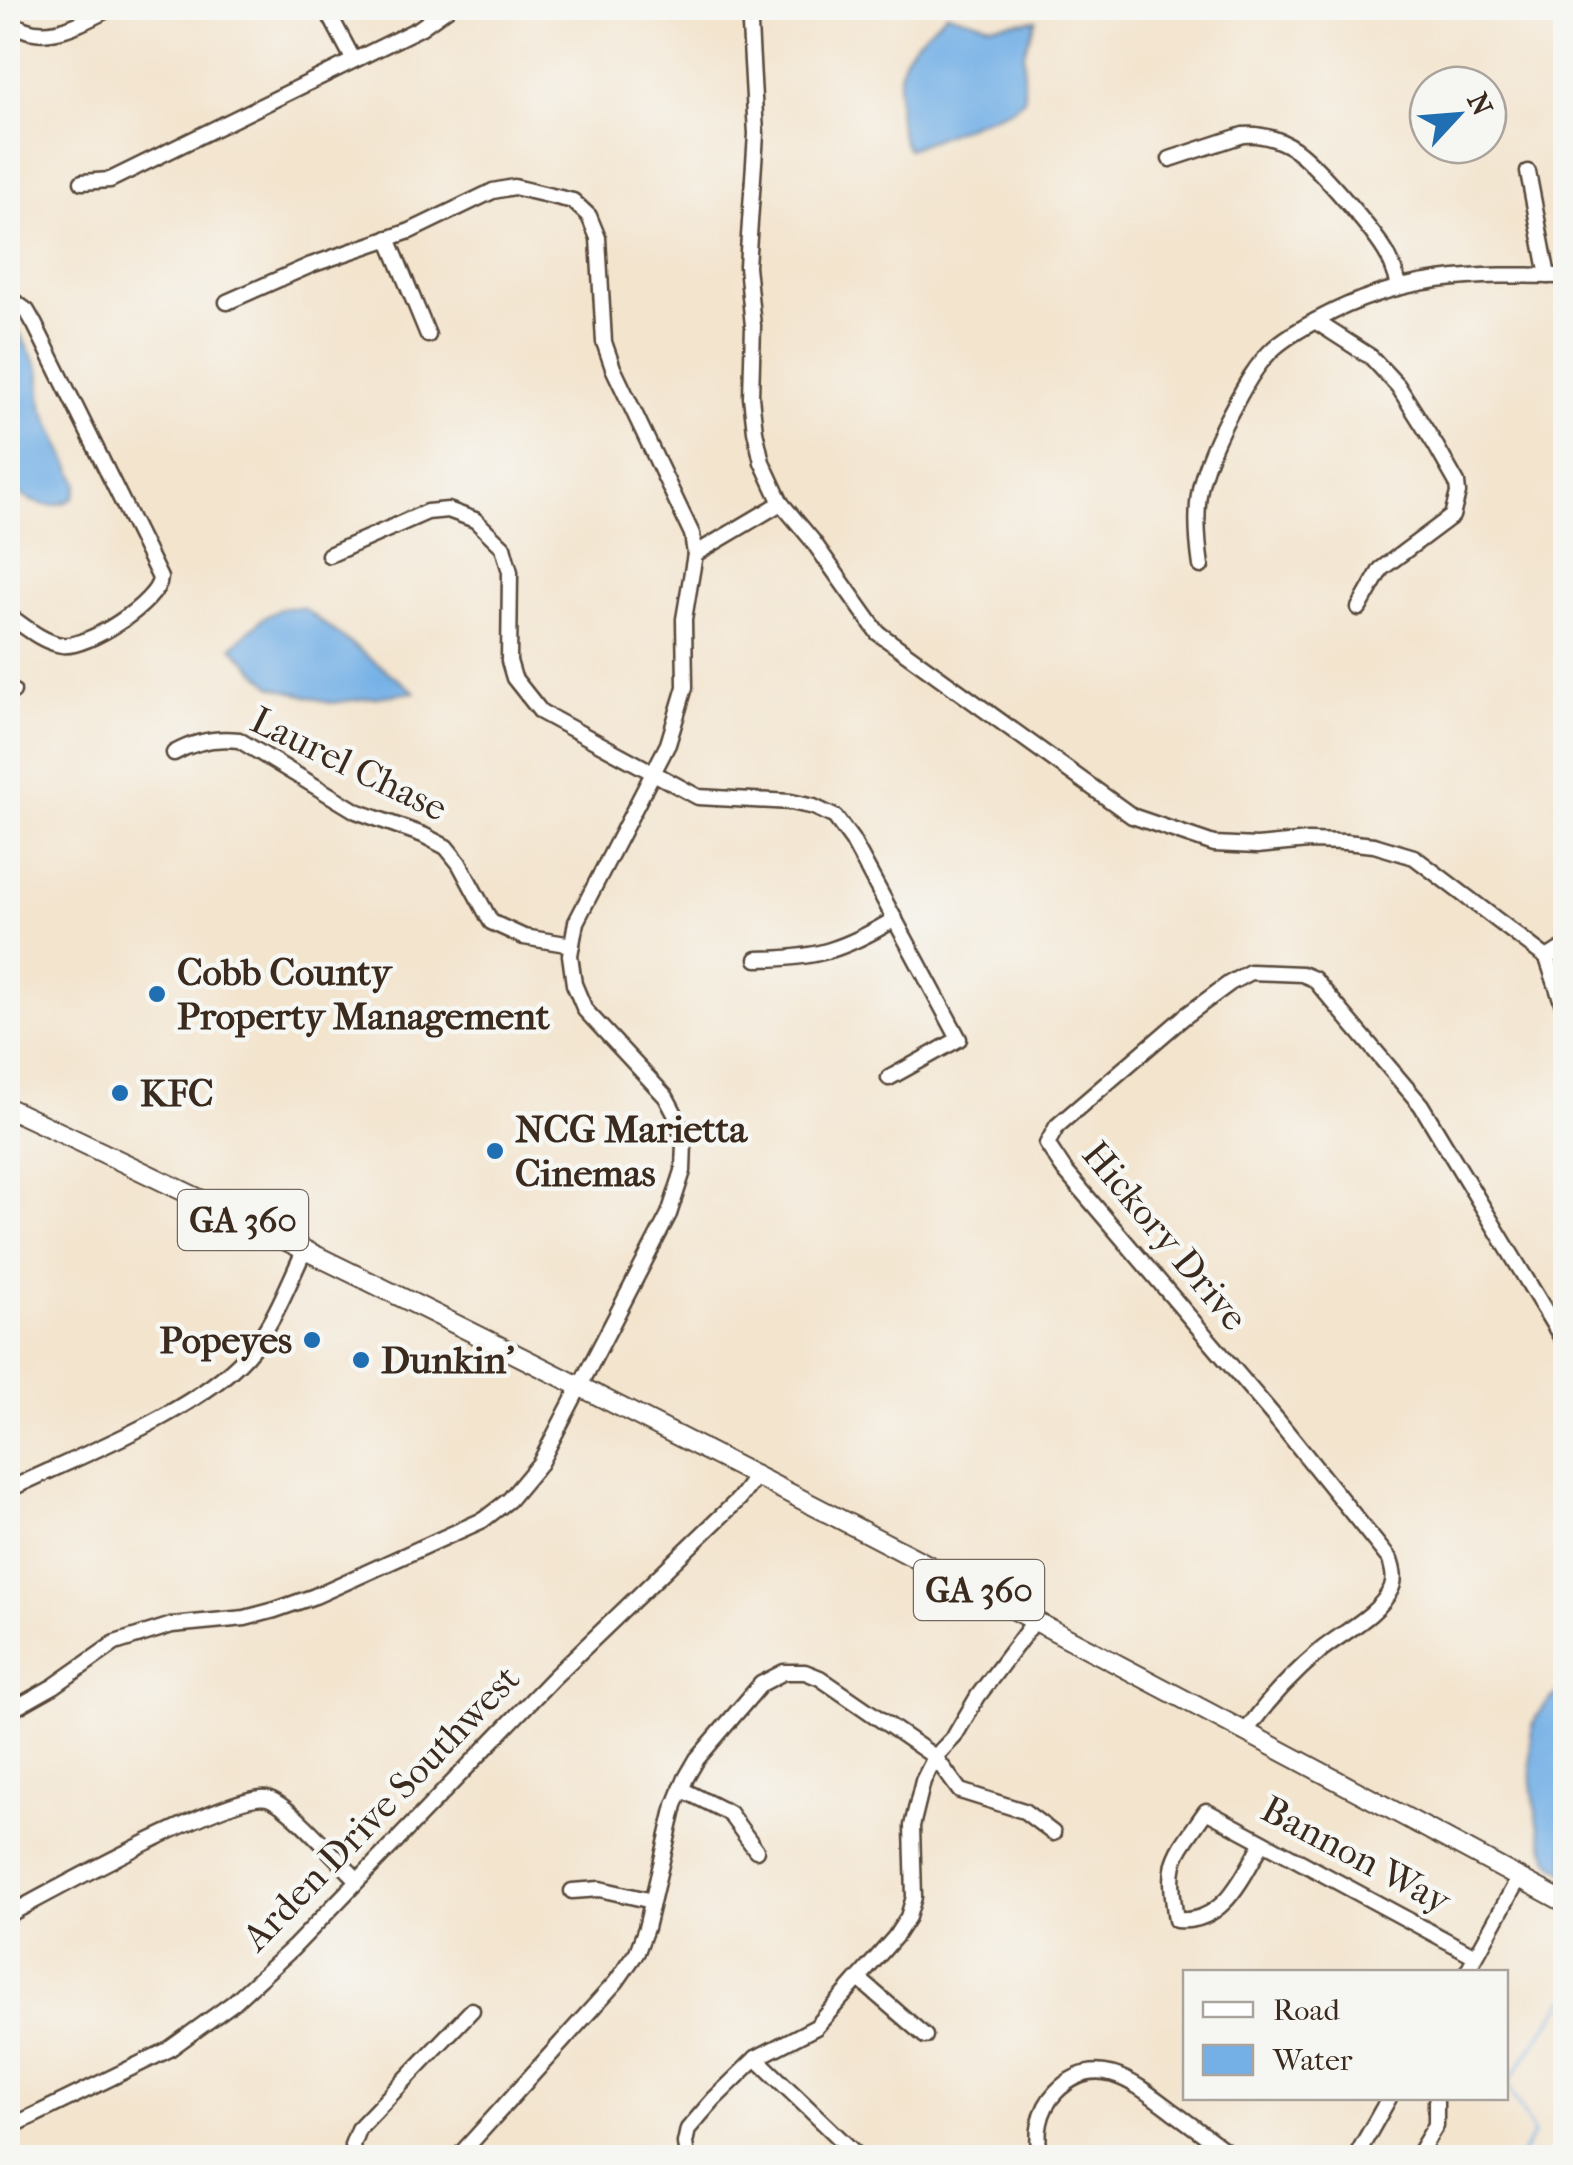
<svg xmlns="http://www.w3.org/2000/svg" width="1573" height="2165" viewBox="0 0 1573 2165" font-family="'IM FELL French Canon',serif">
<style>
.water{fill:#74b0e6;stroke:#586d82;stroke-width:2.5}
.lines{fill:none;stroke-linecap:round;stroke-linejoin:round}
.stream{stroke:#74b0e6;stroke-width:2.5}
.minor-casing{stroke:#574638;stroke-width:19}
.major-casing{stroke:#574638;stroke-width:22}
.minor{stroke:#fff;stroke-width:14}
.major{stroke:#fff;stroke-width:18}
.poi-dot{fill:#1f6fb2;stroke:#f6f6f2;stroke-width:4}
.labels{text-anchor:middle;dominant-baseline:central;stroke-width:9;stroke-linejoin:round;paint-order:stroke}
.shield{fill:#f6f6f2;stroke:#73675e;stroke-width:2.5}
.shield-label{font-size:35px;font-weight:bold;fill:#3b2a1e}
.street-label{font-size:38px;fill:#3b2a1e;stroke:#f6f6f2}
.poi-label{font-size:38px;font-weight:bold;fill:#3b2a1e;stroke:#f6f6f2;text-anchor:start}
</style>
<rect width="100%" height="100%" fill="#f6f6f2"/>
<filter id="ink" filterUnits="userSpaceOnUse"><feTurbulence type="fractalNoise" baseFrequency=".01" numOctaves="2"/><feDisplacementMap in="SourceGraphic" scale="20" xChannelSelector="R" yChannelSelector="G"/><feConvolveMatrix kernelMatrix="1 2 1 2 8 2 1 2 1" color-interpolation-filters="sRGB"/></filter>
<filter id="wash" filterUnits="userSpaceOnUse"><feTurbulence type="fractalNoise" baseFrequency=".0048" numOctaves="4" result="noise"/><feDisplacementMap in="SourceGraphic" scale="40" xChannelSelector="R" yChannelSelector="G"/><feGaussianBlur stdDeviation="2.25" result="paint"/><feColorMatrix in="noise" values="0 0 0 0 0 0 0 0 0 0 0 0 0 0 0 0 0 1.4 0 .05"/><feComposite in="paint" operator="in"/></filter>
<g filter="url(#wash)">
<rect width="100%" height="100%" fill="#f3e4ce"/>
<g class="water">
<path d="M947 13 991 25 1036 20 1024 53V99L1013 108 908 149C895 135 897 81 903 62 909 45 934 26 947 13Z"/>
<path d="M8 320 15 325 39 369 42 406 78 483 74 497C51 514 29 502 8 486Z"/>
<polygon points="282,608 303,608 415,692 331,703 271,686 232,647 262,619"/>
<path d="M1560 1692 1566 1693 1565 1873C1561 1870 1556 1867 1553 1863 1535 1842 1525 1748 1534 1722 1539 1708 1549 1701 1560 1692Z"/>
</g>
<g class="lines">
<polyline class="stream" points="1519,2158 1534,2133 1507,2084 1566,1999"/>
</g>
</g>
<g filter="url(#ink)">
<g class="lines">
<defs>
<g id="minor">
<polyline points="326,8 353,59"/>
<polyline points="749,8 756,134 747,266 753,326 751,397 755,431 762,462 781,503 812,540 878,633 1132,816 1214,844 1257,846 1308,841 1345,842 1374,845 1414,857 1547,958 1566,1014"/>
<path d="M8 20C42 47 77 25 111 8"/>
<path d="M1170 159 1243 135C1263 133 1286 141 1301 154 1321 171 1376 233 1388 256 1393 265 1396 276 1399 285"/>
<polyline points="1528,172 1548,276"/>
<polyline points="82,182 110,180 420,28 448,8"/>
<polyline points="388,238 428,335"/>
<path d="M8 297 27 311 35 325 160 578C159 602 86 649 62 645 42 642 24 626 8 615"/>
<polyline points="227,302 311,265 410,231 493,191 514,187 573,201 589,216 598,238 604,342 613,368 692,534 695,554"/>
<polyline points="1315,321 1371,357 1398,386 1436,446 1457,483 1458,493 1452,516 1381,569 1359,608"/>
<polyline points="329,555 427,512 448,510 475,520 503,547 510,572 509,661 514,678 541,712 698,797 791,802 814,807 835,817 852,840 959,1039 889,1078"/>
<path d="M1201 566C1192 503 1198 476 1227 419 1240 395 1254 366 1274 348 1286 337 1304 327 1319 319 1401 274 1475 274 1566 276"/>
<polyline points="8,692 13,691"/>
<path d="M174 753C195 741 215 737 239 740L356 811 423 835 446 847 459 863 491 922 524 937 572 945"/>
<polyline points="1547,958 1566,946"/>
<path d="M757 959C816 959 845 949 895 919"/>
<path d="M8 1490C80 1455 193 1414 246 1356 273 1327 288 1284 305 1249"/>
<polyline points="8,1712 54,1686 115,1643 172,1625 245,1618 275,1610 315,1596 483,1520 509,1500 540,1463 669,1214 683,1171 684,1142 675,1114 666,1097 585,1010 574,984 570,955 576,922 668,744 685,687 684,619 695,554 781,503"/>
<path d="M1247 1730C1267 1701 1294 1673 1321 1650 1343 1632 1378 1616 1391 1589 1396 1580 1393 1569 1390 1560L1278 1421 1065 1171 1047 1144 1057 1126 1184 1017 1230 983 1250 972 1302 974 1314 979 1421 1105 1566 1345"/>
<polyline points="681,1789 729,1813 756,1850"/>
<path d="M1263 1842C1242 1877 1224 1925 1176 1920 1167 1859 1172 1860 1206 1811L1475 1956"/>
<polyline points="572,1891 600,1889 652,1901"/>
<path d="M8 1915C47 1894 235 1790 267 1798 290 1804 338 1862 358 1880"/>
<polyline points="1467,1972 1519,1878"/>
<polyline points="859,1979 925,2036"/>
<polyline points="756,2058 860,2158"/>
<polyline points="8,2128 168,2050 233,2003 293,1948 553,1678 739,1499 757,1475"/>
<polyline points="354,2158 352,2145 358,2129 472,2010"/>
<polyline points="457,2158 616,1982 637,1952 646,1928 675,1805 686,1778 697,1759 761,1684 784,1672 805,1672 820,1678 935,1757 960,1791 1024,1811 1053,1833"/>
<polyline points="687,2158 685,2143 688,2129 714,2099 756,2058 816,2027 895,1937 908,1917 914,1897 912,1826 923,1781 935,1757 954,1737 978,1696 1036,1619"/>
<path d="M1041 2158C1035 2135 1039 2110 1056 2092 1097 2050 1136 2084 1172 2111 1193 2126 1214 2142 1235 2158"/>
<polyline points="1355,2158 1389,2098"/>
<polyline points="1416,2158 1436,2125 1436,2101"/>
</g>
<path id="major" d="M8 1108C536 1355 1052 1627 1566 1903"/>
</defs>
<use href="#minor" class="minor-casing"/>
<use href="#major" class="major-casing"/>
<use href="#minor" class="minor"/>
<use href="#major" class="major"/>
</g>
</g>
<g class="poi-dot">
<circle cx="157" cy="994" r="10"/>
<circle cx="120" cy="1093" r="10"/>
<circle cx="495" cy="1151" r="10"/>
<circle cx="312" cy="1340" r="10"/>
<circle cx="361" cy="1360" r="10"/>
</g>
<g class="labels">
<g class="shield">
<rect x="178" y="1190" width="130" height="60" rx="8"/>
<rect x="914" y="1560" width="130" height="60" rx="8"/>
</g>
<g class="shield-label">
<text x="243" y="1220">GA 360</text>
<text x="979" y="1590">GA 360</text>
</g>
<g class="street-label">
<text transform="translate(349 764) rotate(26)">Laurel Chase</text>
<text transform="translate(1165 1236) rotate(50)">Hickory Drive</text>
<text transform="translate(381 1808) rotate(-46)">Arden Drive Southwest</text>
<text transform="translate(1356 1855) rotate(28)">Bannon Way</text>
</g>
<g class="poi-label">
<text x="177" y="972">Cobb County<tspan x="177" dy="44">Property Management</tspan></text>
<text x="140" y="1093">KFC</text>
<text x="515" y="1129">NCG Marietta<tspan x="515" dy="44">Cinemas</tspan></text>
<text x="292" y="1340" text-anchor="end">Popeyes</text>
<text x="381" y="1360">Dunkin'</text>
</g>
</g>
<rect width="1573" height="2165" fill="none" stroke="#f6f6f2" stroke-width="40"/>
<rect x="1183" y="1970" width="325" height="130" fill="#f6f6f2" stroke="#aba49d" stroke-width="2.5"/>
<rect x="1203" y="2002" width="50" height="15" fill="#ffffff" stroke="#aba49d" stroke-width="2.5"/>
<text x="1273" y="2020" font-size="30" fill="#3b2a1e">Road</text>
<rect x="1203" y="2045" width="50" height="30" fill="#74b0e6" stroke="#aba49d" stroke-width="2.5"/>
<text x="1273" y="2070" font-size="30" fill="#3b2a1e">Water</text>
<g transform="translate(1458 115) rotate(64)"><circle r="48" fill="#f6f6f2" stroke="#aba49d" stroke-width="2.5"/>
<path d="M0-8L18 38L0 25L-18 38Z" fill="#1f6fb2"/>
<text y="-15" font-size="28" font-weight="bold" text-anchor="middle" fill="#3b2a1e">N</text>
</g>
</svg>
